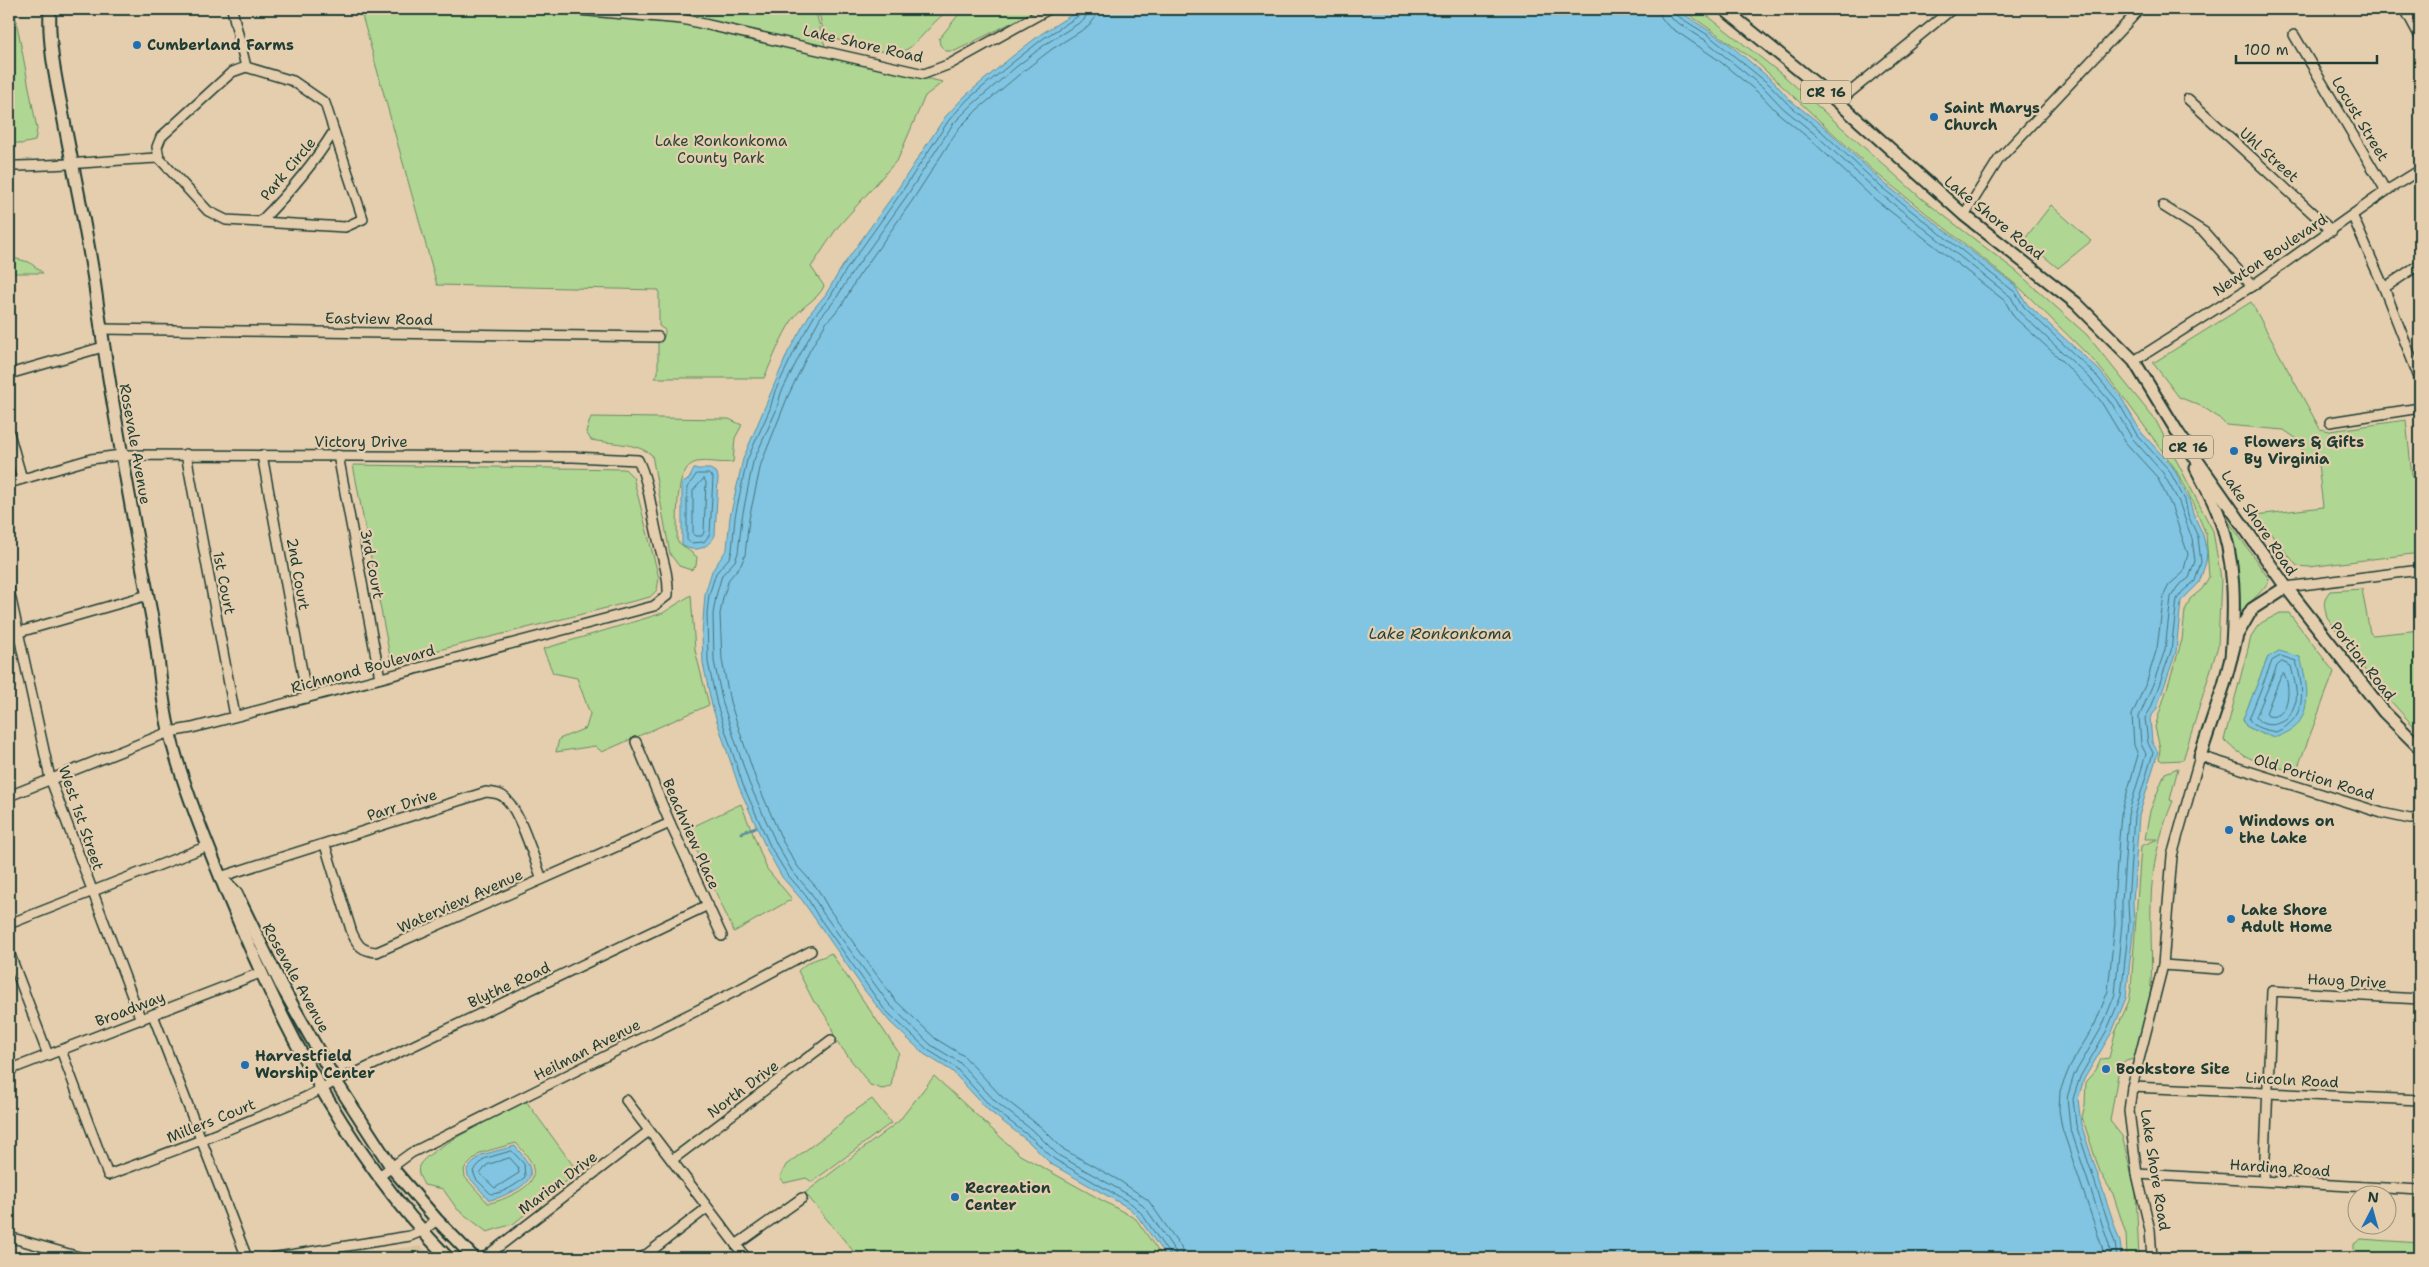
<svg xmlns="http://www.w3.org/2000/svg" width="2429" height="1267" viewBox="0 0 2429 1267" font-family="'Shantell Sans',sans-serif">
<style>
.built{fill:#d8c29e}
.green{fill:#afd692;stroke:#678a63;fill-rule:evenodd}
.water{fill:#81c5e2;stroke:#5a8f9c}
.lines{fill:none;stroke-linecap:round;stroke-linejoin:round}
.shore{stroke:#46737a;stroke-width:1}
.stream{stroke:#5a8f9c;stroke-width:3}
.minor-casing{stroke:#1f3d34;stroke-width:12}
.major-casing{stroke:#1f3d34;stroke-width:15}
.minor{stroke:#e5ceae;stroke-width:9}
.major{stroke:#e5ceae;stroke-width:11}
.poi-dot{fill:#1f6fb2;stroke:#e5ceae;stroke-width:2}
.labels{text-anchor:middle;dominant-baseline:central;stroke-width:4.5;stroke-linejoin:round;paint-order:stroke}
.shield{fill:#e5ceae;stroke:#5a6859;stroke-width:1}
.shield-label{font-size:14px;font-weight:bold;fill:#1f3d34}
.street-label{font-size:15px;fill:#1f3d34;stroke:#e5ceae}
.poi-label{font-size:15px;font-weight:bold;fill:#1f3d34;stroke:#e5ceae;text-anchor:start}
.park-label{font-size:15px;fill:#264539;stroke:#e5ceae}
.water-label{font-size:16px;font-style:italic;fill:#24443d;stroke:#e5ceae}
</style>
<rect width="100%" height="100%" fill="#e5ceae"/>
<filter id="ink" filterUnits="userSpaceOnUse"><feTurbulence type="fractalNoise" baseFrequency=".02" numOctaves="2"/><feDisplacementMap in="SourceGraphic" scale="10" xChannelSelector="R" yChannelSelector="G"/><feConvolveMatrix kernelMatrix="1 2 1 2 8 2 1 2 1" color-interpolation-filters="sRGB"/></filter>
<g filter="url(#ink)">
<polygon class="built" points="421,1246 434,1258 353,1258 352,1253"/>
<g class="green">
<polygon points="9,9 14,9 37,129 35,141 21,144 9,141"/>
<path d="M393 9H815L828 57 943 82 925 96 898 159 837 228 811 267 824 286C818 300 803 304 793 319 781 336 773 359 764 378H654L658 373V342C663 339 665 337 665 330L659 326V290L437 285 361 12Z"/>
<path d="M818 9H951C934 19 924 37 909 48 893 60 840 42 824 34Z"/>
<polygon points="963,9 1039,9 955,51 946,51 940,45 939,39"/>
<polygon points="1681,9 1699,9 1784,76 1921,198 2016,271 2087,335 2156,421 2213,531 2221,579 2218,646 2183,760 2162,761 2159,759 2160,748 2155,727 2182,640 2185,611 2190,599 2202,589 2209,577 2206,534 2187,490 2174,467 2121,394 2096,363 2020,288 1877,174 1753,59"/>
<polygon points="2051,205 2091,241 2058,268 2024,240"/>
<polygon points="9,257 29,262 43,273 9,273"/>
<polygon points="2251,302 2320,429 2330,431 2406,420 2412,476 2420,483 2420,553 2309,567 2297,566 2256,515 2323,507 2318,464 2309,464 2297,439 2284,430 2226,425 2218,417 2203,407 2179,397 2153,363"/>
<path d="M591 417 729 419 742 425 735 438 733 462C721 464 708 460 697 462 673 466 678 523 677 541L697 557 696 566 691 570 679 566 670 554 652 455C635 442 611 444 591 440L586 432Z"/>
<polygon points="353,465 625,469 633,477 659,578 657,590 650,597 391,662"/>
<path d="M2218 506 2269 579C2268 587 2246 606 2238 614Z"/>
<path d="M2362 589 2370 633 2373 635 2420 630V733L2374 683 2327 617C2324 607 2322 600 2330 591Z"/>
<polygon points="691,595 695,650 709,705 602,752 595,746 556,752 559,739 586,728 590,714 577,678 553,673 543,649 663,613"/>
<path d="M2280 613H2289L2334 672 2296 772C2269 765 2244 761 2224 740L2251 637 2261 623ZM2268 657 2303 712 2300 719 2262 734 2246 726 2243 720Z"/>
<path d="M2178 768 2170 800 2173 801C2160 831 2151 870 2151 904 2150 937 2154 971 2149 1004 2146 1023 2140 1041 2133 1059L2120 1063 2110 1121 2122 1136 2136 1192 2139 1258H2127L2126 1234 2113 1194 2100 1172 2082 1117 2085 1105 2086 1081 2096 1070 2101 1059 2109 1058 2115 1033 2129 1001 2131 989 2141 846 2158 839H2145L2150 811 2165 773Z"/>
<polygon points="741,804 767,869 792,899 734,932 690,836 692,827"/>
<path d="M831 953 899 1053 895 1061 891 1087 882 1089 870 1085 835 1039 830 1023 819 1006 814 1002 798 971C808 959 819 960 831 953Z"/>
<polygon points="934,1076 1020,1155 1136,1219 1163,1258 859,1258 805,1193 899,1121"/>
<polygon points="872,1099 891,1123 812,1182 806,1178 784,1183 780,1177 786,1165 842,1123 844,1118"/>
<path d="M526 1101 578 1172 513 1224 487 1232 457 1209 443 1189 424 1185C421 1179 417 1173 419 1166 426 1149 506 1112 526 1101ZM516 1143C535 1163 544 1179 514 1194 505 1198 498 1202 488 1203L465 1177 464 1169 480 1153Z"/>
<polygon points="2361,1239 2420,1243 2420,1258 2354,1258 2354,1244"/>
</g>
<g class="water">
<polygon points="1081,9 1676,9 1729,44 1774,82 1790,100 1823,126 1884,183 2017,287 2027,304 2098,369 2121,397 2141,432 2173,467 2189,499 2193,513 2203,535 2207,552 2206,562 2199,583 2181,601 2176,652 2156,710 2150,718 2152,742 2158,752 2139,816 2133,902 2134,923 2126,998 2112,1032 2084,1079 2078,1099 2081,1124 2120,1242 2122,1258 1167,1258 1138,1217 1129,1208 1051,1164 1029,1142 988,1110 952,1071 924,1054 890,1022 865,991 802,900 782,877 767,850 739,787 712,706 703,663 702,634 705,594 712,571 727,549 730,517 743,459 788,352 811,312 826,294 842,267 897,190 945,117 965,96 1009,59 1041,34"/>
<path d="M694 469H710L717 473 718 478 715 535C710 547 693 555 682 544V484L689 479Z"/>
<path d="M2279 651 2300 657C2306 679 2313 705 2297 725 2293 730 2284 734 2277 737L2262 734 2246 726 2243 719 2268 657Z"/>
<path d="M515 1146C532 1166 540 1178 512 1192 504 1195 498 1199 489 1200L468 1176 467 1169 481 1155Z"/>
</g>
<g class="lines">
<g class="shore">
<polyline points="1082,9 1080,15 1044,38 1012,63 968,99 949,120 901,193 846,270 830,297 815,315 798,344 775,391 770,409 747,460 735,517 732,551 730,557 716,573 709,595 707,613 708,662 717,705 743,785 771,848 787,874 806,896 818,916 884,1009 928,1050 955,1067 991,1107 1033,1139 1054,1159 1132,1204 1142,1214 1169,1254 1170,1258"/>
<polyline points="1089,9 1084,20 1047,43 1016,67 973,104 953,124 906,197 852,273 835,300 820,318 804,347 781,393 776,411 753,462 742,518 738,553 735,561 722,575 716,596 713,614 714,661 723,704 749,783 777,845 792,871 811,893 823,913 889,1004 931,1045 959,1062 996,1102 1037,1134 1058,1155 1136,1199 1147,1210 1175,1251 1176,1258"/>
<polyline points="1096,9 1095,18 1089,26 1052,49 1021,73 978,109 959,128 912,201 858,277 842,305 826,323 810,350 788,396 761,464 749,519 745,555 741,565 729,579 723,598 720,614 722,660 730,702 756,780 783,842 798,867 817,888 829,909 895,1000 936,1039 964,1056 1001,1096 1042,1128 1063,1149 1120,1181 1148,1200 1181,1247 1184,1258"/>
<polyline points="1660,9 1661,17 1667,25 1717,59 1761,95 1778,113 1811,140 1872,197 2005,301 2014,317 2058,357 2100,400 2126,443 2157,477 2171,505 2188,554 2183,573 2169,585 2164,595 2157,648 2147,681 2132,715 2134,745 2138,755 2121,814 2114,901 2115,923 2108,991 2095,1024 2070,1066 2060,1091 2059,1110 2062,1128 2102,1247 2104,1258"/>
<polyline points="1668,9 1672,19 1705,40 1766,90 1783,108 1816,135 1877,191 2011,297 2019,312 2089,377 2112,404 2132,438 2163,473 2179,502 2192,539 2195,561 2189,578 2178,586 2171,597 2165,650 2153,684 2139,717 2141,744 2146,754 2128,815 2122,902 2122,923 2115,994 2102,1027 2074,1075 2067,1098 2070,1127 2109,1245 2111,1258"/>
<polyline points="1674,9 1676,15 1708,35 1770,85 1787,103 1820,130 1881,187 2016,293 2024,307 2094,373 2117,400 2137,435 2169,470 2185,500 2188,515 2198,537 2201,562 2195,581 2183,591 2177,599 2171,651 2151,708 2145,718 2148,743 2153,753 2134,816 2128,902 2129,923 2121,996 2107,1030 2080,1077 2073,1099 2076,1125 2115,1243 2117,1258"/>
<polygon points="697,474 708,474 713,477 710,534 704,542 691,543 687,540 687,488"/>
<polygon points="704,479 706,482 704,532 702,536 695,536 693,534 693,491"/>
<path d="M2281 656 2296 661C2304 690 2308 718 2276 732 2266 730 2253 728 2249 719L2272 661Z"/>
<path d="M2282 662 2291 666C2293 676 2298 690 2296 701 2294 706 2291 715 2287 719 2278 726 2262 728 2256 717L2277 666Z"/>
<path d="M2284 674C2292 687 2289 721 2268 716L2266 713 2281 675Z"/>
<path d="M512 1151 524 1164 525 1177C518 1184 502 1194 491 1194L476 1179 473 1171 484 1159Z"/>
<polygon points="510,1158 518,1167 519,1173 495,1188 480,1174 487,1165"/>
</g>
<polyline class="stream" points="741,833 756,827"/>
<defs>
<g id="minor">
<polyline points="232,9 246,67"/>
<polyline points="566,9 682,19 924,74 950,64 1049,9"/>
<polyline points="2405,9 2420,37"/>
<polyline points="2294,35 2386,191"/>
<polyline points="2188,99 2332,231"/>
<polyline points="1838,102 1952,9"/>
<path d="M159 158 208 211 226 220 260 222C288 194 313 165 334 131L325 103 293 81 246 67"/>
<polyline points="159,158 157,147 161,137 232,72 246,67"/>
<path d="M9 166C59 166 109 160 159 158"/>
<polyline points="2163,206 2204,232 2252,286"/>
<polyline points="1964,215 1999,159 2140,9"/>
<polyline points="2353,217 2384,288 2420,380"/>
<polyline points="260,222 345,227 363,219 334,131"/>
<polyline points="2384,288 2420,264"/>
<polyline points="100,329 658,337"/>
<polyline points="2134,361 2252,286 2386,191 2420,170"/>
<polyline points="9,374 103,347"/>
<polyline points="2330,422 2420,408"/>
<polyline points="9,433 22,479"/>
<polyline points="186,454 235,716"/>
<polyline points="262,455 307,698"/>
<polyline points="338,455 380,678"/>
<path d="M9 483 91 459 121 455 573 457 638 460C649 483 651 510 657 535 661 555 669 573 668 595L654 606 192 728 169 732 9 796"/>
<polyline points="2286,587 2420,570"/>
<polyline points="9,590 50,778 141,1020"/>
<polyline points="9,635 148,595"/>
<polyline points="636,742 670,823 722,936"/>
<path d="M325 845 352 933C358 946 362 951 377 952L670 823"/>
<path d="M220 877 486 792C494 793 501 793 507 800 521 815 534 859 542 879"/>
<polyline points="9,924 208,846"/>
<polyline points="9,952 48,1055"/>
<polyline points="2163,965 2219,969"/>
<polyline points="153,1015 247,1258"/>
<path d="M61 1050 108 1175C172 1152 235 1127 297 1101 318 1093 334 1079 356 1073L708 905"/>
<polyline points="9,1070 260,973"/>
<polyline points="2132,1087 2420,1100"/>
<polyline points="626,1100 746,1258"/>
<polyline points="672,1160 831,1040"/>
<polyline points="2137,1174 2420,1190"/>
<polyline points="378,1177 411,1153 738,990 811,951"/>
<polyline points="2264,1181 2272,991 2420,999"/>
<polyline points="9,1237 83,1258"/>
<polyline points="736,1245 802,1198"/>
<polyline points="271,1258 410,1236 422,1231 437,1220"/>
<polyline points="484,1258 649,1131"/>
<polyline points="642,1258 707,1208"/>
<polyline points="1015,1258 1017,1256"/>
<polyline points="2152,1258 2150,1230 2137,1174 2129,1111 2132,1087 2163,965 2172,856 2200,756 2382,813 2410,819 2420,818"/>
</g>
<g id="major">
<path d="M50 9C48 47 57 84 64 121 74 174 86 227 94 280 110 395 131 509 153 623 160 662 161 704 172 742 182 781 197 819 212 856 268 999 339 1147 448 1258"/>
<polyline points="1724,9 1838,102 1964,215 2076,303 2134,361 2178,433 2286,587 2384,712 2420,748"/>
<path d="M2196 468C2203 482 2212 497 2218 513 2236 559 2235 609 2231 658"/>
<polyline points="2200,756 2224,685 2237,635 2252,609 2286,587"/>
<polyline points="225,882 236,893 281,985 335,1080 392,1168 437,1220 474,1258"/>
</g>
</defs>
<use href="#minor" class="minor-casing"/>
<use href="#major" class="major-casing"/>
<use href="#minor" class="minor"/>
<use href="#major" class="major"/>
</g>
</g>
<g class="poi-dot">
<circle cx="137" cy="45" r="5"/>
<circle cx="1934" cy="117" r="5"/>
<circle cx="2234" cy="451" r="5"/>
<circle cx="2229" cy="830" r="5"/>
<circle cx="2231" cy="919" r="5"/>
<circle cx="245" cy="1065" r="5"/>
<circle cx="2106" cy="1069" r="5"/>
<circle cx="955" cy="1197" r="5"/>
</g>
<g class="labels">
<g class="shield">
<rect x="1801" y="80.5" width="50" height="23" rx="4"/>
<rect x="2163" y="435.5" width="50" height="23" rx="4"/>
</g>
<g class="shield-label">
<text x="1826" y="92">CR 16</text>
<text x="2188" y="447">CR 16</text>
</g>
<g class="street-label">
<text transform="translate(863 44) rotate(13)">Lake Shore Road</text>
<text transform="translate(2360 119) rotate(59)">Locust Street</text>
<text transform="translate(2269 155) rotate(42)">Uhl Street</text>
<text transform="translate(288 169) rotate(-50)">Park Circle</text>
<text transform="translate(1994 218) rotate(39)">Lake Shore Road</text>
<text transform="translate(2270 255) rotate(-34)">Newton Boulevard</text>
<text transform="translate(379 319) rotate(1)">Eastview Road</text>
<text x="361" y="442">Victory Drive</text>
<text transform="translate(135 444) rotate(80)">Rosevale Avenue</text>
<text transform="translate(2259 523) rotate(56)">Lake Shore Road</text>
<text transform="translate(372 564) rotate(79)">3rd Court</text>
<text transform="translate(298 574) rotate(80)">2nd Court</text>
<text transform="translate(224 583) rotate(79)">1st Court</text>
<text transform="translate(2363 661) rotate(52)">Portion Road</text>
<text transform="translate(363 669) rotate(-15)">Richmond Boulevard</text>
<text transform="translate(2314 777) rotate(17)">Old Portion Road</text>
<text transform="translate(402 805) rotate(-18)">Parr Drive</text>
<text transform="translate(81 818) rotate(71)">West 1st Street</text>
<text transform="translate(691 834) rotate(66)">Beachview Place</text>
<text transform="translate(460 901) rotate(-24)">Waterview Avenue</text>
<text transform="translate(296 978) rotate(61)">Rosevale Avenue</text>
<text transform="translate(2347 981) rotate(3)">Haug Drive</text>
<text transform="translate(509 985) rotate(-25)">Blythe Road</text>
<text transform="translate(130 1009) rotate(-21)">Broadway</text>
<text transform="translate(587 1050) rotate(-27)">Heilman Avenue</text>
<text transform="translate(2292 1080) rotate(3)">Lincoln Road</text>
<text transform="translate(743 1089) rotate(-37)">North Drive</text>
<text transform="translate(211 1121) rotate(-22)">Millers Court</text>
<text transform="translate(2280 1168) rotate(4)">Harding Road</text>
<text transform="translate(2155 1170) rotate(81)">Lake Shore Road</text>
<text transform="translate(558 1183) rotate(-37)">Marion Drive</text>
</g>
<g class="poi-label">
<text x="147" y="45">Cumberland Farms</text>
<text x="1944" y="108">Saint Marys<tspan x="1944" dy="17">Church</tspan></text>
<text x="2244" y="442">Flowers &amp; Gifts<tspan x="2244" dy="17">By Virginia</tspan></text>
<text x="2239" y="821">Windows on<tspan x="2239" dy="17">the Lake</tspan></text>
<text x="2241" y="910">Lake Shore<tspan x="2241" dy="17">Adult Home</tspan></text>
<text x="255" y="1056">Harvestfield<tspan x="255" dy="17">Worship Center</tspan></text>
<text x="2116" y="1069">Bookstore Site</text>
<text x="965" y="1188">Recreation<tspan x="965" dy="17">Center</tspan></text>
</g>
<g class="park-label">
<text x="721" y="141">Lake Ronkonkoma<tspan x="721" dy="17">County Park</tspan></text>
</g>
<g class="water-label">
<text x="1440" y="633">Lake Ronkonkoma</text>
</g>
</g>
<rect width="2429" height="1267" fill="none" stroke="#e5ceae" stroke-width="30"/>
<rect x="15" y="15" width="2399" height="1237" fill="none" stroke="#1f3d34" stroke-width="2" filter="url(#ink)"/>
<g transform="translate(2372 1210) rotate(6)"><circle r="24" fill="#e5ceae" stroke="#96947d"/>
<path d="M0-4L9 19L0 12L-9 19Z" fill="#1f6fb2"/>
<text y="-8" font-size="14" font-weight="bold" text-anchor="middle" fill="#1f3d34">N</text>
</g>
<path d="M2236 55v8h141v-8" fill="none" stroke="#1f3d34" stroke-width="2.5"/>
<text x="2244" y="55" font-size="15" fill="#1f3d34" stroke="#e5ceae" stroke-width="4" paint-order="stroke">100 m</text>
</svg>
